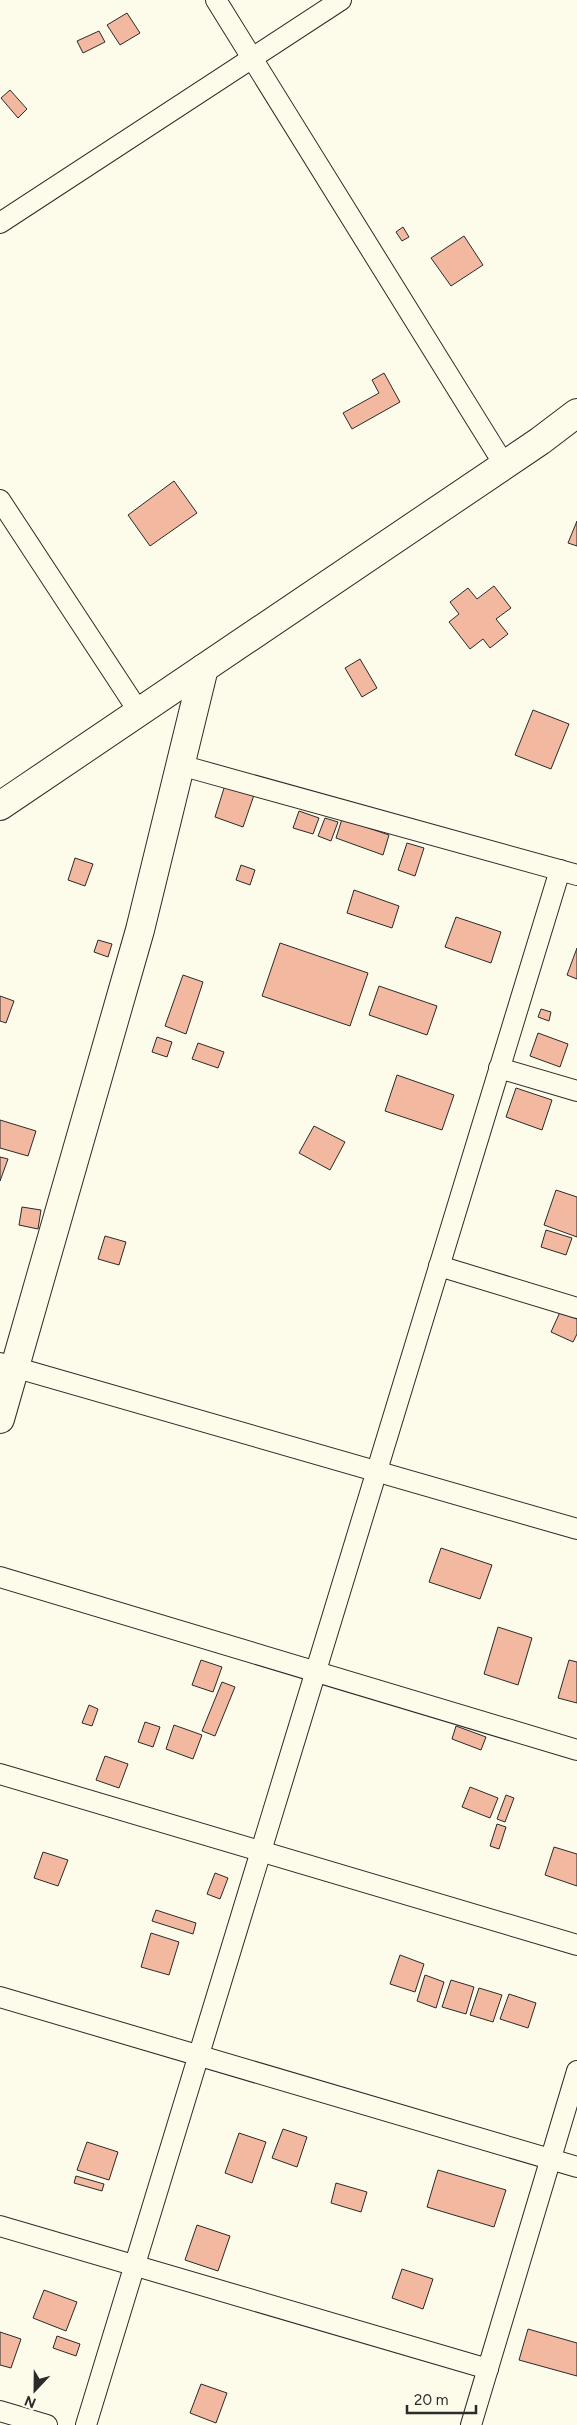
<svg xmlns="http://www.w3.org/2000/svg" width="577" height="2425" viewBox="0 0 577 2425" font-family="Figtree,sans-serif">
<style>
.building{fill:#f2b8a0;stroke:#2b2b2b}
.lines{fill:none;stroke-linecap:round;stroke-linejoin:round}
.street-casing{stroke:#2b2b2b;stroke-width:22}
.secondary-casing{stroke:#2b2b2b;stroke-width:30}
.primary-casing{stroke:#2b2b2b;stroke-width:30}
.street{stroke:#fdfbea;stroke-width:20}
.secondary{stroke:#fdfbea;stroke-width:28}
.primary{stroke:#fdfbea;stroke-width:28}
</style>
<rect width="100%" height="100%" fill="#fdfbea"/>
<g class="building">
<polygon points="127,13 140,33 120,45 107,25"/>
<polygon points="99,31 105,42 83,53 77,41"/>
<polygon points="10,90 27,109 18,118 1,98"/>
<polygon points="403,227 409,237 402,241 396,232"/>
<polygon points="464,236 483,265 451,286 431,258"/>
<polygon points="384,373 400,402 352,429 343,413 379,393 372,380"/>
<polygon points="174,481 197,513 150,546 128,515"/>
<polygon points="577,521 577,546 568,543"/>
<polygon points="494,586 511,608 496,619 508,634 490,648 483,639 470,649 449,622 459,614 450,602 468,588 477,599"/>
<polygon points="360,659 377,688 362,697 345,668"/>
<polygon points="533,710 569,724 551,769 515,755"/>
<polygon points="225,785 254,795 243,827 215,817"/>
<polygon points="299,811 319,818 313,834 293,828"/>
<polygon points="325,818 338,822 331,841 318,836"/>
<polygon points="342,819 389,835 383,855 336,838"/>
<polygon points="407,843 424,848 415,876 398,870"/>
<polygon points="75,858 93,864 85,886 68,880"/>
<polygon points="241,865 255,870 250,885 236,880"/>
<polygon points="354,890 399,906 392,928 347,913"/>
<polygon points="456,917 501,932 491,963 445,947"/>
<polygon points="98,940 112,944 108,957 94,952"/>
<polygon points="280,943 368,973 350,1026 262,996"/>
<polygon points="577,948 577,979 567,975"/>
<polygon points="183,975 203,982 186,1034 165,1026"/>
<polygon points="379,986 437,1006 427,1035 369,1015"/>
<polygon points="0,996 14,1001 6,1023 0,1021"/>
<polygon points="541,1009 551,1012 549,1021 538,1017"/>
<polygon points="538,1033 568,1044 560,1067 530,1056"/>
<polygon points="157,1037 172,1042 167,1057 152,1052"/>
<polygon points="198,1043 224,1052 218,1068 192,1059"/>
<polygon points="397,1075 454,1095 442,1130 385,1111"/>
<polygon points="516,1088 552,1100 542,1130 506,1117"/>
<polygon points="0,1120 36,1131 28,1156 0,1148"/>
<polygon points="314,1126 345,1142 330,1170 299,1153"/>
<polygon points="0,1157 8,1159 0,1181"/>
<polygon points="556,1190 577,1197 577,1237 544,1225"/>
<polygon points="22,1207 41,1210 38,1229 19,1225"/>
<polygon points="546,1230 572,1238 566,1255 541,1247"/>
<polygon points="105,1236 126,1242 119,1265 98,1259"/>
<polygon points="560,1312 577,1319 577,1334 573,1342 551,1332"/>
<polygon points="441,1548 492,1565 480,1599 429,1582"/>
<polygon points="498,1627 532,1638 518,1685 484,1674"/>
<polygon points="201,1660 222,1667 213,1692 192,1685"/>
<polygon points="569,1660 577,1662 577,1703 558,1698"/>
<polygon points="222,1682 235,1687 215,1736 202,1731"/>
<polygon points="89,1705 98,1709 92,1726 82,1723"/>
<polygon points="145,1722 160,1727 153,1747 138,1742"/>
<polygon points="174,1725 202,1735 193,1759 166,1749"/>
<polygon points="456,1726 486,1737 481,1750 452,1739"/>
<polygon points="105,1756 128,1764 119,1788 96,1780"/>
<polygon points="470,1787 498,1798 490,1818 462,1807"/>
<polygon points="506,1795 514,1798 505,1822 497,1819"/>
<polygon points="497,1824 506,1827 499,1849 490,1846"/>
<polygon points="554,1847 577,1854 577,1886 545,1875"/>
<polygon points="43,1852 68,1860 58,1886 34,1878"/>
<polygon points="215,1873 228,1878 220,1899 207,1894"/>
<polygon points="156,1910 196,1923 193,1934 152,1921"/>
<polygon points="151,1933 179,1942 169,1975 141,1967"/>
<polygon points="400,1955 424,1964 415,1992 390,1984"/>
<polygon points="425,1975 444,1982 436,2008 417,2001"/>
<polygon points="451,1980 474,1987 466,2014 442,2007"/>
<polygon points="479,1988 502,1995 493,2022 470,2015"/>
<polygon points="509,1994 536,2003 528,2028 500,2019"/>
<polygon points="283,2129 307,2137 297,2167 272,2158"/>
<polygon points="239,2133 266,2142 252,2183 225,2173"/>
<polygon points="87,2142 118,2152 109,2180 77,2170"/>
<polygon points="438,2170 506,2190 494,2227 427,2207"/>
<polygon points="76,2176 104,2184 102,2191 74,2183"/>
<polygon points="336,2183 367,2192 361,2212 331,2203"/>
<polygon points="197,2225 230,2236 218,2271 185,2260"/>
<polygon points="402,2269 433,2279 423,2309 392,2298"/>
<polygon points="44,2290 77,2302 66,2331 33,2318"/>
<polygon points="528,2329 577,2343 577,2376 519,2360"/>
<polygon points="0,2332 21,2339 11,2368 0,2365"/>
<polygon points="57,2336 80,2344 76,2356 53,2348"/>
<polygon points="201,2384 227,2393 216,2423 190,2413"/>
</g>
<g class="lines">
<defs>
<g id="street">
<polyline points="216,0 505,466"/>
<polyline points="0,223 341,0"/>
<polyline points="0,500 139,712"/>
<polyline points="180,765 577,875"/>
<polyline points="499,1068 577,1091"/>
<polyline points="439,1266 577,1308"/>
<polyline points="0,1363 577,1529"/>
<polyline points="0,1577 577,1750"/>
<polyline points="0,1774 577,1945"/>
<polyline points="0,1997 577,2167"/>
<polyline points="0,2226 488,2369"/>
<polyline points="0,2411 47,2425"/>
<polyline points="86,2425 560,870"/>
<polyline points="471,2425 577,2071"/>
</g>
<polyline id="secondary" points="0,1419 140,930 204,668"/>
<polyline id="primary" points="0,806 540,441 577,413"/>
</defs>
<use href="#street" class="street-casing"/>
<use href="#secondary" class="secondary-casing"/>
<use href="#primary" class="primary-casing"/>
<use href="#street" class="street"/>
<use href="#secondary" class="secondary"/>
<use href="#primary" class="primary"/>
</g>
<g transform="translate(35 2390) rotate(202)" stroke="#fdfbea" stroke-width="4" paint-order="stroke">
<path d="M0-4L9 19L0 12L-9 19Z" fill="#2b2b2b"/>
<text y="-8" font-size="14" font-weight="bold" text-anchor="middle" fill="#2b2b2b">N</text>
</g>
<path d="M407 2405v8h69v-8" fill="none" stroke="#2b2b2b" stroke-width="2.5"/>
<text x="414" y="2405" font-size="15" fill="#2b2b2b" stroke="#fdfbea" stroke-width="4" paint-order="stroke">20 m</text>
</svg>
